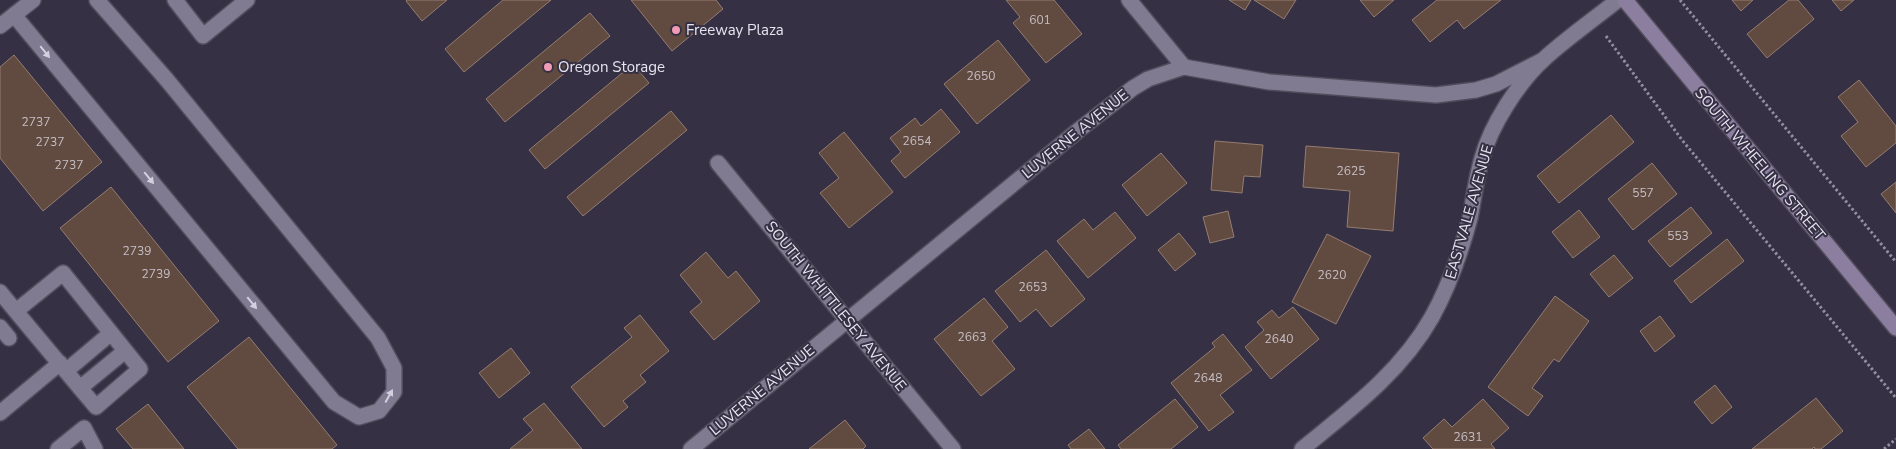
<svg xmlns="http://www.w3.org/2000/svg" width="1896" height="449" viewBox="0 0 1896 449" font-family="'Nunito Sans',sans-serif">
<style>
.building{fill:#614b40;stroke:#957d71}
.lines{fill:none;stroke-linecap:round;stroke-linejoin:round}
.lane-casing{stroke:#524d5d;stroke-width:18}
.street-casing{stroke:#524d5d;stroke-width:18}
.secondary-casing{stroke:#524d5d;stroke-width:18}
.path{stroke:#918e9d;stroke-width:3;stroke-dasharray:2.5 2.5;stroke-linecap:butt}
.lane{stroke:#807b91;stroke-width:15}
.street{stroke:#807b91;stroke-width:15}
.secondary{stroke:#8b7e9f;stroke-width:15}
.oneway{fill:#d2cfde}
.poi-dot{fill:#f09ab4;stroke:#353043;stroke-width:2}
.labels{text-anchor:middle;dominant-baseline:central;stroke-width:4;stroke-linejoin:round;paint-order:stroke}
.number-label{font-size:12px;fill:#c6bec5}
.poi-label{font-size:15px;fill:#e7e4f1;stroke:#353043;text-anchor:start}
.street-label{font-size:15px;fill:#e7e4f1;stroke:#353043}
</style>
<rect width="100%" height="100%" fill="#353043"/>
<g class="building">
<polygon points="407,0 447,0 422,21 406,1"/>
<polygon points="503,0 551,0 464,72 445,49"/>
<polygon points="631,0 716,0 723,9 672,51"/>
<polygon points="1006,0 1054,0 1082,34 1046,63 1013,23 1020,17"/>
<polygon points="1229,0 1251,0 1245,10"/>
<polygon points="1254,0 1296,0 1284,19"/>
<polygon points="1360,0 1394,0 1374,17"/>
<polygon points="1437,0 1501,0 1464,29 1457,20 1430,42 1412,20"/>
<polygon points="1732,0 1753,0 1741,11"/>
<polygon points="1789,0 1798,0 1814,19 1767,58 1747,34"/>
<polygon points="1832,0 1854,0 1841,11"/>
<polygon points="590,13 610,36 505,122 486,99"/>
<polygon points="998,40 1030,80 977,124 944,84"/>
<polygon points="14,55 102,162 43,211 0,158 0,67"/>
<polygon points="633,64 649,83 545,169 529,150"/>
<polygon points="1859,80 1896,126 1896,143 1866,167 1841,136 1858,122 1838,97"/>
<polygon points="941,109 960,132 905,178 891,161 901,152 890,138 915,118 921,126"/>
<polygon points="671,111 687,130 583,216 567,197"/>
<polygon points="1611,115 1634,142 1559,203 1537,176"/>
<polygon points="844,132 893,192 849,228 820,193 839,178 819,153"/>
<polygon points="1215,141 1263,145 1260,177 1244,176 1242,193 1211,190"/>
<polygon points="1306,146 1399,153 1393,231 1347,227 1350,191 1303,187"/>
<polygon points="1161,153 1187,183 1147,216 1122,185"/>
<polygon points="1652,163 1677,194 1633,230 1608,199"/>
<polygon points="1896,182 1896,213 1881,194"/>
<polygon points="111,187 219,321 168,362 60,228"/>
<polygon points="1691,207 1712,233 1670,267 1648,241"/>
<polygon points="1579,210 1600,237 1573,258 1552,232"/>
<polygon points="1228,211 1234,237 1210,243 1203,217"/>
<polygon points="1115,212 1136,238 1088,278 1057,241 1084,219 1093,230"/>
<polygon points="1179,233 1196,254 1175,271 1158,250"/>
<polygon points="1327,234 1371,256 1336,324 1292,302"/>
<polygon points="1727,239 1744,261 1691,303 1674,281"/>
<polygon points="1046,250 1085,299 1051,327 1036,309 1020,322 995,291"/>
<polygon points="706,252 728,278 736,271 760,301 714,340 690,312 702,302 680,275"/>
<polygon points="1614,255 1633,278 1609,297 1590,274"/>
<polygon points="1555,296 1589,321 1559,362 1554,359 1532,388 1543,396 1528,416 1488,387"/>
<polygon points="984,298 1008,327 992,341 1015,369 981,396 934,339"/>
<polygon points="1293,307 1319,339 1271,379 1245,347 1264,330 1257,322 1272,310 1279,318"/>
<polygon points="640,315 669,351 640,375 646,382 623,401 628,407 604,427 571,387 632,337 624,328"/>
<polygon points="1660,316 1675,336 1655,352 1640,331"/>
<polygon points="1223,334 1252,370 1220,395 1234,412 1209,431 1171,383 1215,347 1212,343"/>
<polygon points="249,337 337,445 332,449 238,449 187,387"/>
<polygon points="511,348 530,373 499,398 479,373"/>
<polygon points="1715,385 1732,407 1712,424 1694,402"/>
<polygon points="1816,398 1843,431 1821,449 1815,449 1814,447 1812,449 1752,449"/>
<polygon points="1175,399 1198,427 1171,449 1121,449 1118,445"/>
<polygon points="1483,399 1509,428 1491,444 1495,449 1433,449 1423,438 1444,419 1452,427"/>
<polygon points="544,403 582,449 510,449 533,430 523,419"/>
<polygon points="148,404 184,449 133,449 116,429"/>
<polygon points="845,420 866,446 863,449 809,449"/>
<polygon points="1089,429 1105,449 1071,449 1068,445"/>
</g>
<g class="lines">
<defs>
<g id="lane">
<polyline points="175,0 203,36 247,0"/>
<polyline points="14,15 334,402 359,417 379,411 394,392 394,368 378,338 167,80 97,0"/>
<polyline points="0,26 33,0"/>
<path d="M0 292C32 331 64 369 96 407L140 369 63 273 16 311"/>
<polyline points="0,327 9,338"/>
<polyline points="66,371 111,333"/>
<polyline points="80,388 125,351"/>
<polyline points="0,413 60,363"/>
<polyline points="58,449 84,428 95,449"/>
</g>
<g id="street">
<polyline points="1129,0 1184,67"/>
<polyline points="718,163 953,449"/>
<polyline points="691,449 1080,129 1133,88 1148,79 1184,67 1269,82 1436,95 1476,90 1496,84 1543,60"/>
<path d="M1302 449C1350 410 1401 372 1432 317 1449 286 1461 252 1470 218 1474 198 1476 178 1482 158 1491 125 1518 83 1544 59 1567 38 1593 20 1618 0"/>
</g>
<polyline id="secondary" points="1625,0 1896,328"/>
</defs>
<use href="#lane" class="lane-casing"/>
<use href="#street" class="street-casing"/>
<use href="#secondary" class="secondary-casing"/>
<g class="path">
<polyline points="1680,0 1896,262"/>
<polyline points="1606,36 1682,140 1896,398"/>
<polyline points="1884,449 1896,439"/>
</g>
<use href="#lane" class="lane"/>
<use href="#street" class="street"/>
<use href="#secondary" class="secondary"/>
</g>
<defs><path id="oneway-solid" d="M-6-.8H1V-3.2L6.5 0L1 3.2V.8H-6Z" transform="scale(1.25)"/></defs>
<g class="oneway">
<use href="#oneway-solid" transform="translate(45 52) rotate(51)"/>
<use href="#oneway-solid" transform="translate(149 178) rotate(51)"/>
<use href="#oneway-solid" transform="translate(252 303) rotate(51)"/>
<use href="#oneway-solid" transform="translate(389 396) rotate(-61)"/>
</g>
<g class="poi-dot">
<circle cx="676" cy="30" r="5"/>
<circle cx="548" cy="67" r="5"/>
</g>
<g class="labels">
<g class="number-label">
<text x="1040" y="20">601</text>
<text x="981" y="76">2650</text>
<text x="36" y="122">2737</text>
<text x="917" y="141">2654</text>
<text x="50" y="142">2737</text>
<text x="69" y="165">2737</text>
<text x="1351" y="171">2625</text>
<text x="1643" y="193">557</text>
<text x="1678" y="236">553</text>
<text x="137" y="251">2739</text>
<text x="156" y="274">2739</text>
<text x="1332" y="275">2620</text>
<text x="1033" y="287">2653</text>
<text x="972" y="337">2663</text>
<text x="1279" y="339">2640</text>
<text x="1208" y="378">2648</text>
<text x="1468" y="437">2631</text>
</g>
<g class="poi-label">
<text x="686" y="30">Freeway Plaza</text>
<text x="558" y="67">Oregon Storage</text>
</g>
<g class="street-label">
<text transform="translate(1075 134) rotate(-39)">LUVERNE AVENUE</text>
<text transform="translate(1760 164) rotate(50)">SOUTH WHEELING STREET</text>
<text transform="translate(1469 212) rotate(-74)">EASTVALE AVENUE</text>
<text transform="translate(836 306) rotate(51)">SOUTH WHITTLESEY AVENUE</text>
<text transform="translate(762 390) rotate(-40)">LUVERNE AVENUE</text>
</g>
</g>
</svg>
